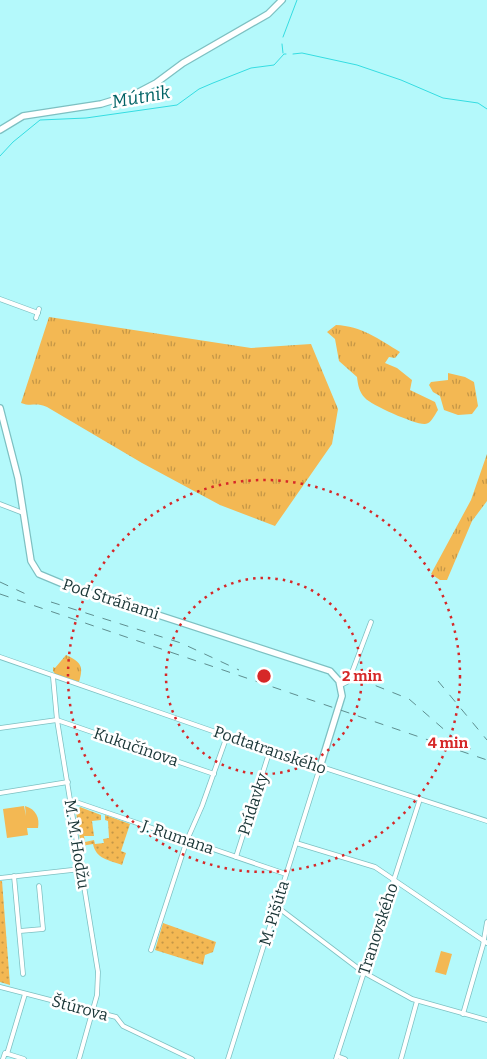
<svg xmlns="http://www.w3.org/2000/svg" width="487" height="1059" viewBox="0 0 487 1059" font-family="Bitter,serif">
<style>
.grass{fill:url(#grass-tufts)}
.park{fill:url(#park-dots)}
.pitch{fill:#f3b853}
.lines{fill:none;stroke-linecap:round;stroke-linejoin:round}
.stream{stroke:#35dde2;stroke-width:1}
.street-casing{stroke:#7dc0c2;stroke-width:5.5}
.secondary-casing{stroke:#7dc0c2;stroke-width:8}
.street{stroke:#fff;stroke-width:4}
.secondary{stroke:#fff;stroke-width:5.5}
.rail{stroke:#5f8e8f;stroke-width:1;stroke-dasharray:9 9;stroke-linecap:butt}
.ring{fill:none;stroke:#d62828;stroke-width:2.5;stroke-dasharray:2.5 5}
.labels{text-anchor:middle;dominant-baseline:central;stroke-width:5;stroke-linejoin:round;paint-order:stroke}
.street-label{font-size:16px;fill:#193536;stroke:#fff}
.water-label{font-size:18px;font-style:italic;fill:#006265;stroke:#fff}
.centre{fill:#d62828;stroke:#fff;stroke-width:2.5}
.ring-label{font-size:15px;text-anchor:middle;font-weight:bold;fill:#d62828;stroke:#fff;stroke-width:5;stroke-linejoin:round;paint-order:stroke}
</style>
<defs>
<pattern id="grass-tufts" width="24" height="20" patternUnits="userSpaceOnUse" patternTransform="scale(1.25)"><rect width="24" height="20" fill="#f3b853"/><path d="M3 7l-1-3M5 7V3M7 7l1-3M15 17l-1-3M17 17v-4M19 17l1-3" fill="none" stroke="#c49646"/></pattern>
<pattern id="park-dots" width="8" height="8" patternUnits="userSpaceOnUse" patternTransform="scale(1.25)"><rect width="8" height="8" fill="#f3b853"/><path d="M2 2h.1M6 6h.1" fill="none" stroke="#c49646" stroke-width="1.8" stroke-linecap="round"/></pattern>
</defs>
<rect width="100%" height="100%" fill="#b4f9fb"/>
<g class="grass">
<path d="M49 317 251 348 311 344 338 409 332 444 275 526 220 505 142 463 47 407C36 402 31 407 21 403Z"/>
<path d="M336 325C361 326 379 339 400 352L395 358 389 357 385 363 397 368 412 380 410 390 435 402 438 410C435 414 431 424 425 424 416 425 371 405 365 398 359 392 358 385 357 377L339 361 335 339 327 332Z"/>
<polygon points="448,373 465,377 474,382 478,406 472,414 458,415 444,410 440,396 433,392 429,385 431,382 448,380"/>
<polygon points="487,454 487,501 472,521 447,580 440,580 431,574 471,500"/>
<path d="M66 655C81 662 84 666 79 682L55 674 53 671V667L55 668Z"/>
</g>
<g class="park">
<path d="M80 807 101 815V820L92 821 94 836H84L85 842 94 840 95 844 104 843 103 839 109 838 108 821 105 820V815L130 824 121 851 126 853 122 865C109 860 96 859 93 844L81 846 76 812Z"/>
<polygon points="0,881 2,881 10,985 0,982"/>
<polygon points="163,923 216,942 213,952 205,955 203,965 155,950"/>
</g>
<g class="pitch">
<path d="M24 806 26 816 25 806C36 809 40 818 38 828H27L28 835 7 838 3 809Z"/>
<polygon points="441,951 452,954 446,975 435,972"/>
</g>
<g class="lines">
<g class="stream">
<polyline points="283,37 297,0"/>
<polyline points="282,44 283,53"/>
<polyline points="293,54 302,53 357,65 401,80 443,98 478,103 487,109"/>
<polyline points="0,156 13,142 40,120 86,118 177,105 199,89 213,83 251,68 274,65 284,54 286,54"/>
</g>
<defs>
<g id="street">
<polyline points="0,299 38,313"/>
<polyline points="36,318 39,309"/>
<polyline points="0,504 23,513"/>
<polyline points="0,657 227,736 487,821"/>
<polyline points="53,677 57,720 98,972 97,995 79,1059"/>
<polyline points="341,685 347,682 351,675 371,622"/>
<polyline points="0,728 57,720 214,774"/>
<polyline points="0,793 68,782"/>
<polyline points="70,800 286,874"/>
<polyline points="296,843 375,867 487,943"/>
<polyline points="236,857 270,750"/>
<polyline points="14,876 23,974"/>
<polyline points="0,878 81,869"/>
<polyline points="276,906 363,972 412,999 487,1020"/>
<polyline points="20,931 43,929 39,886"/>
<polyline points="151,950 187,840 202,806 227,736"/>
<polyline points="0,987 116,1017 123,1026 192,1059"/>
<polyline points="463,1014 483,945 487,922"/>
<polyline points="7,1054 25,994"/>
<polyline points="337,1056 345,1059"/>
<polyline points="3,1059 5,1053 24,1059"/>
<polyline points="228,1059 320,767"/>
<polyline points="336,1059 420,799"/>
<polyline points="401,1059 417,1001"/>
</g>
<g id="secondary">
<polyline points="0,130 23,116 101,104 137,93 156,83 183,63 268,14 282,0"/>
<polyline points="0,408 18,478 31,561 39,574 63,584 330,671 339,681 342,696 320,767"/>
</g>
</defs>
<use href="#street" class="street-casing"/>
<use href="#secondary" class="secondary-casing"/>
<use href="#street" class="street"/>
<use href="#secondary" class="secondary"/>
<g class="rail">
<polyline points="0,582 30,596"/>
<polyline points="0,594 487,760"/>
<polyline points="51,602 181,643 239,670"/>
<polyline points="359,679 409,699 455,739 471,749"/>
<polyline points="438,681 487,740"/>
</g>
</g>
<g class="ring">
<circle cx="264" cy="676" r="98"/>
<circle cx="264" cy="676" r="196"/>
</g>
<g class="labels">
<g class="street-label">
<text transform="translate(111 599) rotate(18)">Pod Stráňami</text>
<text transform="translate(136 747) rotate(19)">Kukučínova</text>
<text transform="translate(270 750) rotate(19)">Podtatranského</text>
<text transform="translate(253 804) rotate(-72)">Prídavky</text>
<text transform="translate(178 837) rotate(19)">J. Rumana</text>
<text transform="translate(77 844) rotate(81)">M. M. Hodžu</text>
<text transform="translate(274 913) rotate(-73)">M. Pišúta</text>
<text transform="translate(378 929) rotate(-72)">Tranovského</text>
<text transform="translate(80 1008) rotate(15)">Štúrova</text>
</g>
<g class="water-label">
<text transform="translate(141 97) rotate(-10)">Mútnik</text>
</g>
</g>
<circle cx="264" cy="676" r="8" class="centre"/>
<g class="ring-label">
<text x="362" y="681">2 min</text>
<text x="448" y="748">4 min</text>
</g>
</svg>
